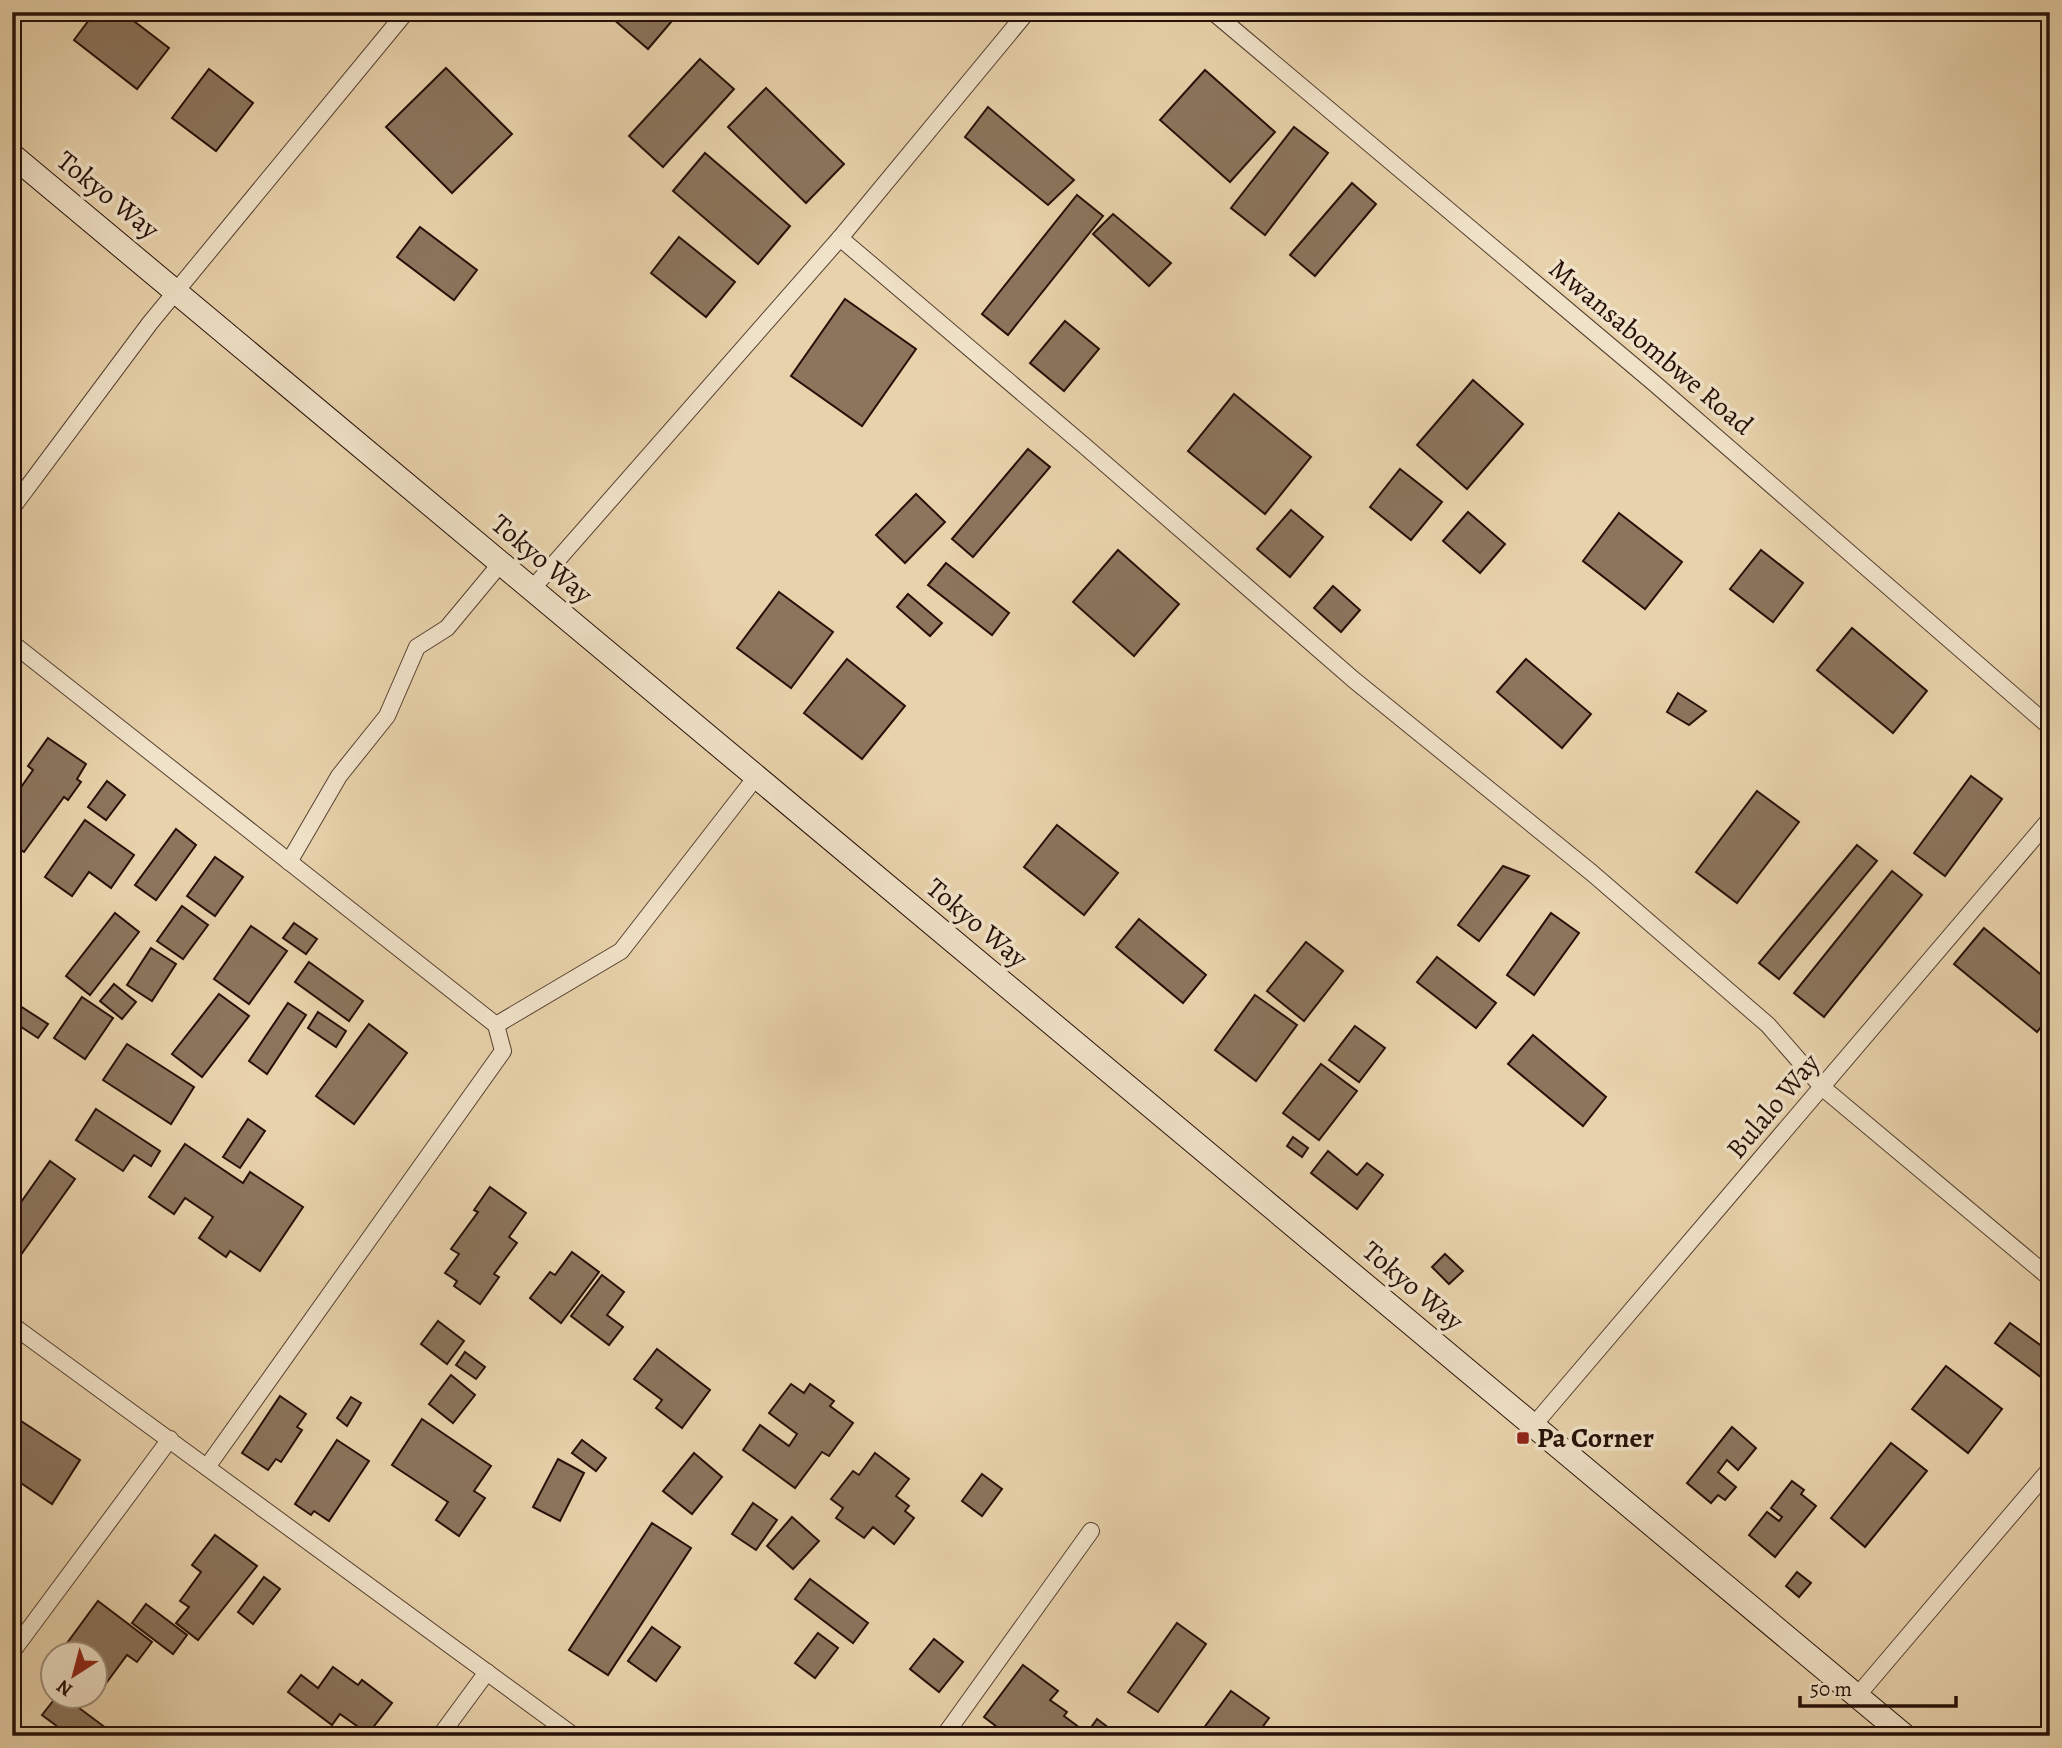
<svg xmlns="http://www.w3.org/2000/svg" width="2062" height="1748" viewBox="0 0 2062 1748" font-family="Alegreya,serif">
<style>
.building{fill:#8b755d;stroke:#261008;stroke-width:2}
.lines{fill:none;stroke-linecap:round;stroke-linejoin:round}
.street-casing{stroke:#564031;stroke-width:18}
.secondary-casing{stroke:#261008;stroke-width:25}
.street{stroke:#f0e2c8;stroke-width:16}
.secondary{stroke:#f0e2c8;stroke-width:23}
.poi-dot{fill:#8f2418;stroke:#f0e2c8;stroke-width:2.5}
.labels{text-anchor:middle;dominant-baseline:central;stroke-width:7;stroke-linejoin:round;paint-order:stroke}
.street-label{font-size:28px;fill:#261008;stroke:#f0e2c8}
.poi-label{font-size:28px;font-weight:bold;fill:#261008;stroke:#f0e2c8;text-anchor:start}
</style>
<rect width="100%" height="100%" fill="#e8d2ab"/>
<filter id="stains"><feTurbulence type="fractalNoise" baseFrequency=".00286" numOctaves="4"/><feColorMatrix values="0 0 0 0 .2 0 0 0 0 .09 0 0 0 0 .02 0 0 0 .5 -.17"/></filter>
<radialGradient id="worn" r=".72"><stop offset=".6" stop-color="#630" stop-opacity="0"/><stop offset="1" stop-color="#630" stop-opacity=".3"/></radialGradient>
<g class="building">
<polygon points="95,12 122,12 169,48 137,89 74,40"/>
<polygon points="605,12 660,12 671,22 648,49"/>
<polygon points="700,59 734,89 663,167 629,136"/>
<polygon points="446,68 512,134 452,193 386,127"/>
<polygon points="209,69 253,103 216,151 172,118"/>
<polygon points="1205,70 1275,132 1230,182 1160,120"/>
<polygon points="766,88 844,164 806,203 728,127"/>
<polygon points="988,107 1074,180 1048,205 965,137"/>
<polygon points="1294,127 1328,153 1265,235 1231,208"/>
<polygon points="705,153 790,226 758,264 673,191"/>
<polygon points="1352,183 1376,204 1315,276 1290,255"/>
<polygon points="1077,195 1103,216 1008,335 982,314"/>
<polygon points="1113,214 1171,263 1149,286 1093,234"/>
<polygon points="420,227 477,270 454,300 397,257"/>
<polygon points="679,237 735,282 706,317 651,273"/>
<polygon points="845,299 916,349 862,426 791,376"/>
<polygon points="1065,321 1099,349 1064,391 1030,363"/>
<polygon points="1473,380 1523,424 1467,489 1417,445"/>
<polygon points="1234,394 1311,457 1265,514 1188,451"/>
<polygon points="1028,449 1050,467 973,557 952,539"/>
<polygon points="1400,469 1442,502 1411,540 1370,507"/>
<polygon points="916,494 945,522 905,563 876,535"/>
<polygon points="1291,510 1323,537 1290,577 1257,549"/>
<polygon points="1468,512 1505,544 1480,573 1443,541"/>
<polygon points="1619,513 1682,562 1645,609 1583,561"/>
<polygon points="1118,550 1179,604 1134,656 1073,602"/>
<polygon points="1761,550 1803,583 1773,622 1730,589"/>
<polygon points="946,563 1009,613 992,635 928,585"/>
<polygon points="1333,586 1360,610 1341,632 1314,608"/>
<polygon points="779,592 833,632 791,688 737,648"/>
<polygon points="908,594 942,623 930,636 897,607"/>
<polygon points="1852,628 1927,691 1893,733 1817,670"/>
<polygon points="847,659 905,706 862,759 804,713"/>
<polygon points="1526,659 1591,714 1562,748 1497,692"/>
<polygon points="1678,693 1706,711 1689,725 1667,712"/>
<polygon points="48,738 86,764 77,779 81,782 68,800 64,797 24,852 12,844 12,800 33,770 28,766"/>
<polygon points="1971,776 2002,799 1945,876 1914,853"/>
<polygon points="107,781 125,795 106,820 88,807"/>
<polygon points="1757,791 1799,822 1737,903 1696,872"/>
<polygon points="85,820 134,855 111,888 89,872 72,896 45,877"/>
<polygon points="1057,825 1118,873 1084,915 1024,867"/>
<polygon points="176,829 196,845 156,900 135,885"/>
<polygon points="1857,845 1877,861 1779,979 1759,963"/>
<polygon points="215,857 243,877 215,916 187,896"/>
<polygon points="1503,866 1529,876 1479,941 1458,925"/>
<polygon points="1892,871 1922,895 1824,1017 1794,993"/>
<polygon points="182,906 208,925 183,959 157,941"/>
<polygon points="115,913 139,932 90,995 66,976"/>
<polygon points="1551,913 1579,933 1534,995 1507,975"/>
<polygon points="1139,919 1206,975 1183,1003 1116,947"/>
<polygon points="294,923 317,939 306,954 283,938"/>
<polygon points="251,926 287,951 249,1004 214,979"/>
<polygon points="1984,928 2050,982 2050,1016 2037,1032 1954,964"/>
<polygon points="1306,942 1343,971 1304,1021 1267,991"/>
<polygon points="151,948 176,964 152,1001 127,985"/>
<polygon points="1437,957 1496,1003 1476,1028 1417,982"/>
<polygon points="309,962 363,1001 349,1021 295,982"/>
<polygon points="114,984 136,1002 122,1019 100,1001"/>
<polygon points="219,994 249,1016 202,1077 172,1054"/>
<polygon points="1255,995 1297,1025 1256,1081 1215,1050"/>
<polygon points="82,997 113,1018 85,1059 54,1038"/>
<polygon points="14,1002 48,1024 38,1038 12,1021"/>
<polygon points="288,1003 306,1015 267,1074 249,1061"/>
<polygon points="318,1012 346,1031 336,1047 308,1028"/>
<polygon points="369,1024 407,1053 354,1124 316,1096"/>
<polygon points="1355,1026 1385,1048 1359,1082 1329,1060"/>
<polygon points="1533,1035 1606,1097 1583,1126 1508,1064"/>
<polygon points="127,1044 194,1087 171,1124 103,1080"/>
<polygon points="1321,1064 1357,1091 1319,1140 1283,1113"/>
<polygon points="96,1109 160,1151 151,1166 134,1155 123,1171 76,1140"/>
<polygon points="248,1119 265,1131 240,1168 223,1157"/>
<polygon points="1293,1137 1308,1148 1302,1157 1287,1146"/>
<polygon points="185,1144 243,1183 250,1172 303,1207 260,1271 230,1251 226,1257 199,1238 213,1217 185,1198 174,1214 149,1197"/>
<polygon points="1328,1151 1357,1175 1367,1163 1383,1175 1357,1209 1311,1173"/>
<polygon points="50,1161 75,1179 20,1256 12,1250 12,1215"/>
<polygon points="490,1187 526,1213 509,1237 517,1243 494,1274 499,1277 480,1304 454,1286 457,1281 445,1273 459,1254 451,1249 478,1212 474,1210"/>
<polygon points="572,1252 599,1272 561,1323 530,1298 550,1272 555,1275"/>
<polygon points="1445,1254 1463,1271 1449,1284 1432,1267"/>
<polygon points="602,1275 624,1292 607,1315 623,1327 609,1345 571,1316"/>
<polygon points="438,1321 464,1341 447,1364 421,1344"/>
<polygon points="2010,1323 2050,1352 2050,1384 1995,1343"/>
<polygon points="657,1349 710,1390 682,1428 656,1408 662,1400 634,1379"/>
<polygon points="465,1352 485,1367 476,1379 456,1365"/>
<polygon points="1946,1366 2002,1409 1968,1453 1912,1409"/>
<polygon points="451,1375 475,1395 453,1423 429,1404"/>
<polygon points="791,1384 804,1393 810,1384 834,1401 830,1406 853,1423 829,1456 822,1452 795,1488 743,1450 760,1425 789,1446 797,1434 769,1413"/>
<polygon points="280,1396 306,1414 297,1427 302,1430 281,1462 276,1459 268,1470 242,1453"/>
<polygon points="351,1397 361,1403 347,1426 337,1418"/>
<polygon points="12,1415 80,1460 52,1504 12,1477"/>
<polygon points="422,1419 491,1466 474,1491 485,1498 459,1536 436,1520 448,1502 392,1465"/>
<polygon points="1732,1427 1756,1448 1738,1470 1727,1460 1718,1472 1736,1487 1725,1500 1718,1495 1711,1503 1687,1483"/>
<polygon points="337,1440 369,1461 329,1521 314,1511 311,1515 295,1504"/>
<polygon points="582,1440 606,1458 596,1471 572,1453"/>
<polygon points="1891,1443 1927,1471 1865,1547 1831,1518"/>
<polygon points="694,1453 722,1477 692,1514 663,1491"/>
<polygon points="875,1453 909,1479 896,1496 909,1506 905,1511 914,1518 894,1544 873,1527 864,1538 836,1518 843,1508 831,1499 853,1471 859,1475"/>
<polygon points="558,1459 584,1473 560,1521 533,1507"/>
<polygon points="982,1474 1002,1489 982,1516 962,1501"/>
<polygon points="1792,1481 1804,1490 1801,1494 1816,1506 1775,1557 1749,1535 1767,1512 1779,1521 1782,1517 1771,1508"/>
<polygon points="753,1503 777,1520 756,1550 732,1534"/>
<polygon points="792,1517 819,1541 793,1569 767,1546"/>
<polygon points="652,1523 691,1548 608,1675 569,1650"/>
<polygon points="215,1535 257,1566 198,1640 176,1623 189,1607 180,1601 201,1572 192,1565"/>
<polygon points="1797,1572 1811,1583 1799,1597 1786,1586"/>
<polygon points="264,1577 280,1589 253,1624 238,1612"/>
<polygon points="810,1579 868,1623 853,1643 795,1599"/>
<polygon points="98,1601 152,1642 137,1662 127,1655 96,1697 94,1654 59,1654"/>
<polygon points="146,1604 187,1635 173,1654 132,1623"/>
<polygon points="1177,1623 1206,1644 1158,1712 1128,1692"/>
<polygon points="652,1627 680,1647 656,1681 628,1661"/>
<polygon points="818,1633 838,1648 815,1678 795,1663"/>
<polygon points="934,1639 963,1662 939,1692 910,1669"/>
<polygon points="1023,1665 1058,1691 1050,1700 1067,1712 1064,1716 1084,1731 1080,1736 1009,1736 984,1717"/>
<polygon points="333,1667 358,1685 362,1680 392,1703 368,1734 340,1714 332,1725 288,1692 301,1675 318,1688"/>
<polygon points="1231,1691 1269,1718 1256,1736 1198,1736"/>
<polygon points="57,1696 63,1696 114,1734 52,1736 58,1727 42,1715"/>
<polygon points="1097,1719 1113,1731 1110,1736 1085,1736"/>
</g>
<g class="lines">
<defs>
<g id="street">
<polyline points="1213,12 1654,383 2050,727"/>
<polyline points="840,238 1087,448 1354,680 1592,873 1768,1025 1823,1088 2050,1278"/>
<polyline points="12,508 150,323 406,12"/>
<polyline points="532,589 840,238 1027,12"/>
<polyline points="12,643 496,1025 503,1051 207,1467"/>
<polyline points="289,862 339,776 387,716 417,647 447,628 501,563"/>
<polyline points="496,1025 621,951 756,777"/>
<polyline points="12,1325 574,1736"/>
<polyline points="1533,1426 2050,819"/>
<polyline points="12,1652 170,1439"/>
<polyline points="1857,1696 2050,1469"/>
<polyline points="440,1736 487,1672"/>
<polyline points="944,1736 1091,1531"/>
</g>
<polyline id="secondary" points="12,155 1905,1736"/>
</defs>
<use href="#street" class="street-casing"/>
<use href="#secondary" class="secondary-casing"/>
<use href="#street" class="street"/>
<use href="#secondary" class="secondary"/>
</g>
<rect class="poi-dot" x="1516" y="1431" width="14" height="14" rx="3.5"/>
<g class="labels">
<g class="street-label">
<text transform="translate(108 195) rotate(39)">Tokyo Way</text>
<text transform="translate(1651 347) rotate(40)">Mwansabombwe Road</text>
<text transform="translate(542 559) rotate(40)">Tokyo Way</text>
<text transform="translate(977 923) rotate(40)">Tokyo Way</text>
<text transform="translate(1773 1106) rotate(-50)">Bulalo Way</text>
<text transform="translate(1413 1286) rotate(40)">Tokyo Way</text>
</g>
<g class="poi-label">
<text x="1537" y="1438">Pa Corner</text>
</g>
</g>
<rect width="2062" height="1748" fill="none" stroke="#e8d2ab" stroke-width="42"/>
<rect x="14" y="14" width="2034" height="1720" fill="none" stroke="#261008" stroke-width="3.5"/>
<rect x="21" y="21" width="2020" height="1706" fill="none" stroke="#261008" stroke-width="2"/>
<g transform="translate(74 1675) rotate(216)"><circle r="33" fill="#f0e2c8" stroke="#9f8e7b" stroke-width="2"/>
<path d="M0-5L12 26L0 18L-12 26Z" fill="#8f2418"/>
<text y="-10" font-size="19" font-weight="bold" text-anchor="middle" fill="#261008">N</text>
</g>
<path d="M1800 1696v10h156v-10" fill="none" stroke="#261008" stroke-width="3.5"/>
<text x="1810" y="1696" font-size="21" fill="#261008" stroke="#f0e2c8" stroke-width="5" paint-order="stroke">50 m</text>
<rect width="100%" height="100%" filter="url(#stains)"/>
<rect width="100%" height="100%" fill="url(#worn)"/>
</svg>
